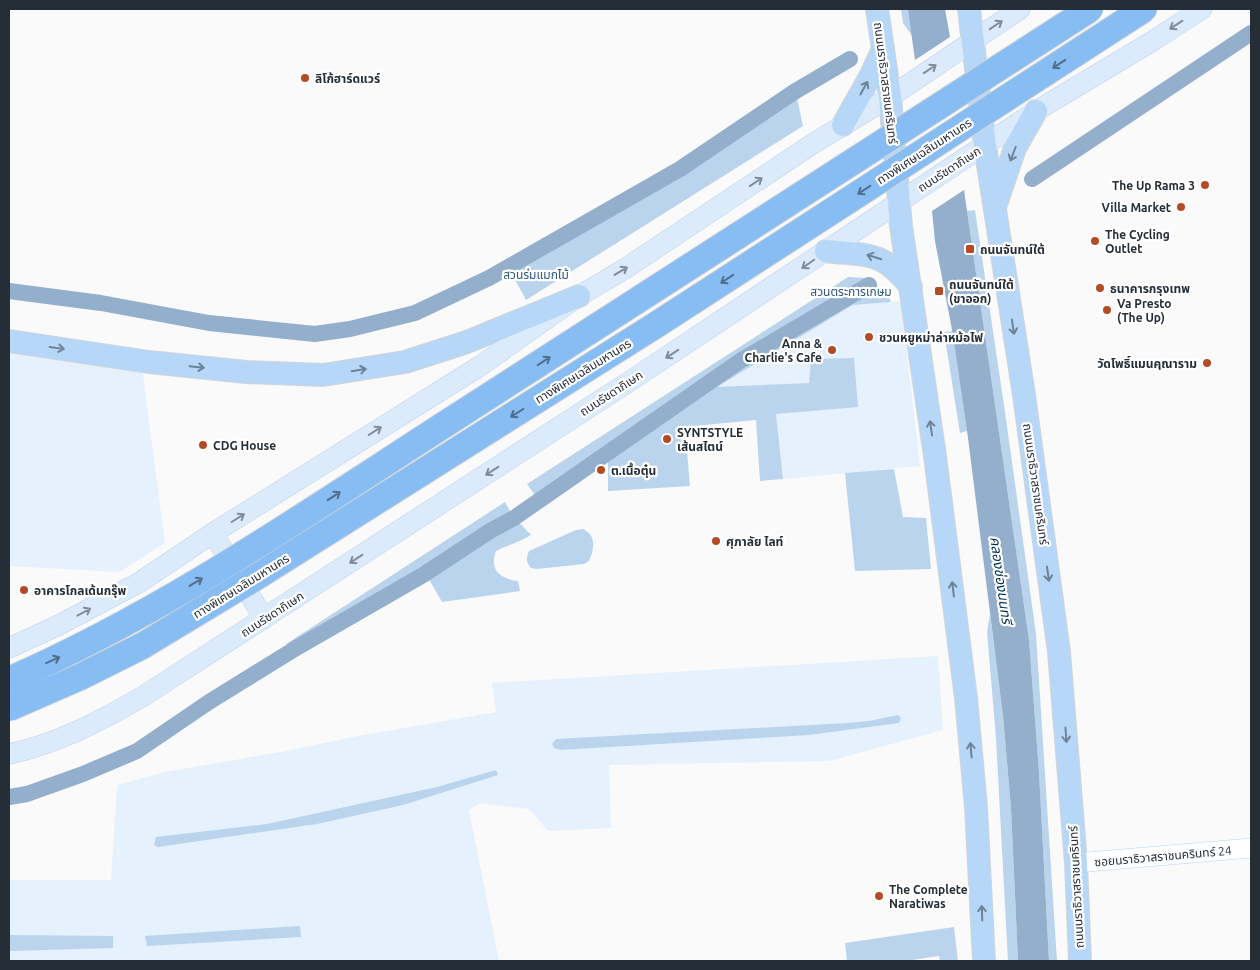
<svg xmlns="http://www.w3.org/2000/svg" width="1260" height="970" viewBox="0 0 1260 970" font-family="Ubuntu,'Noto Sans Thai',sans-serif">
<style>
.built{fill:#e5f1fd}
.green{fill:#bbd4ed}
.water{fill:#93afcc}
.lines{fill:none;stroke-linecap:round;stroke-linejoin:round}
.canal{stroke:#93afcc;stroke-width:16}
.tertiary-casing{stroke:#bcd3eb;stroke-width:20}
.secondary-casing{stroke:#bcd3eb;stroke-width:21}
.primary-casing{stroke:#d3d5d7;stroke-width:24}
.tertiary{stroke:#fff;stroke-width:19}
.secondary{stroke:#dbebfb;stroke-width:20}
.primary{stroke:#b7d7f8;stroke-width:22}
.motorway-bridge-casing{stroke:#d3d5d7;stroke-width:28;stroke-linecap:butt}
.motorway-bridge{stroke:#87bdf3;stroke-width:26}
.oneway{stroke:#808c99}
.oneway2{stroke:#516e8c}
.oneway3{stroke:#6e8298}
.poi-dot{fill:#b34b27;stroke:#fff;stroke-width:2}
.labels{text-anchor:middle;dominant-baseline:central;stroke-width:4.5;stroke-linejoin:round;paint-order:stroke}
.poi-label{font-size:12px;font-weight:bold;fill:#252e37;stroke:#fff;text-anchor:start}
.street-label{font-size:12px;fill:#252e37;stroke:#fff}
.park-label{font-size:12px;fill:#2e5880;stroke:#fff}
.water-label{font-size:14px;font-style:italic;fill:#023056;stroke:#fff}
</style>
<rect width="100%" height="100%" fill="#fafafa"/>
<g class="built">
<polygon points="901,301 920,466 783,479 776,414 810,383 716,388 853,305"/>
<polygon points="9,349 142,368 165,543 119,572 9,566"/>
<polygon points="938,656 943,730 829,761 609,765 611,828 548,831 529,809 481,803 469,810 499,961 9,961 9,880 111,880 117,785 165,772 286,751 353,737 496,712 492,683"/>
</g>
<g class="green">
<polygon points="901,9 909,9 912,36 903,23"/>
<polygon points="797,98 803,126 526,300 510,270 712,152"/>
<polygon points="975,210 1005,412 1036,634 1057,961 1049,961 1039,772 1029,640 967,211"/>
<polygon points="848,277 865,278 889,296 891,302 853,305 717,387 809,383 811,359 854,358 858,407 776,414 783,479 760,481 756,420 685,427 690,486 608,491 608,454 537,498 527,484"/>
<polygon points="953,331 967,431 960,433 944,332"/>
<polygon points="894,469 903,517 926,518 931,569 855,571 845,473"/>
<path d="M505 502 513 516 531 535C520 542 508 545 496 551 489 570 500 579 518 581L520 591 442 602 427 576 294 653 286 644Z"/>
<path d="M583 529C597 536 594 549 589 561L584 564 537 569 531 568C526 562 526 558 529 551L576 530Z"/>
<polygon points="990,614 1003,716 1011,808 1018,961 1008,961 996,738 987,632"/>
<polygon points="898,715 901,718 899,723 809,735 560,750 554,748 552,744 556,739 847,723 869,721"/>
<polygon points="496,770 498,775 403,805 317,824 158,847 154,845 156,837 267,824 437,787"/>
<polygon points="300,926 301,937 147,946 145,936"/>
<polygon points="954,927 958,961 940,961 939,956 905,961 847,961 845,943"/>
<polygon points="9,935 113,936 113,948 9,951"/>
</g>
<g class="water">
<polygon points="908,9 945,9 950,37 915,60"/>
<polygon points="964,190 1029,640 1039,772 1049,961 1018,961 1011,808 1003,716 968,438 953,335 935,241 932,211"/>
</g>
<g class="lines">
<g class="canal">
<polyline points="1032,179 1251,33"/>
<polyline points="9,291 101,303 209,323 315,334 350,329 415,313 489,278 680,169 794,92 850,59"/>
<polyline points="9,797 27,794 83,774 137,751 209,702 298,647 423,575 490,531 514,518 740,361 869,285"/>
</g>
<defs>
<polyline id="tertiary" points="1076,863 1251,848"/>
<g id="secondary">
<polyline points="213,533 264,619"/>
<polyline points="9,648 59,625 140,582 213,533 480,366 579,296 626,268 814,143 890,97 1020,9"/>
<path d="M9 754C57 744 100 721 142 697L627 383 1036 111 1151 42 1202 9"/>
</g>
<g id="primary">
<polyline points="877,9 890,97 901,226 935,456 966,698 976,807 984,961"/>
<polyline points="969,9 985,146 1024,395 1059,652 1076,863 1080,961"/>
<polyline points="843,125 871,75 883,49"/>
<polyline points="996,204 1015,148 1036,111"/>
<path d="M826 251C869 256 881 250 911 287"/>
<polyline points="9,341 149,362 246,372 323,375 405,362 467,342 579,296"/>
</g>
</defs>
<use href="#tertiary" class="tertiary-casing"/>
<use href="#secondary" class="secondary-casing"/>
<use href="#primary" class="primary-casing"/>
<use href="#tertiary" class="tertiary"/>
<use href="#secondary" class="secondary"/>
<use href="#primary" class="primary"/>
<defs>
<g id="motorway-bridge">
<path d="M9 680C165 612 307 513 450 421 664 285 877 147 1090 9"/>
<polyline points="9,708 80,677 142,646 261,574 659,323 1144,9"/>
</g>
</defs>
<use href="#motorway-bridge" class="motorway-bridge-casing"/>
<use href="#motorway-bridge" class="motorway-bridge"/>
</g>
<defs><path id="oneway-shaft" d="M-6 0H5M1.5-3L5.5 0L1.5 3" fill="none" stroke-width="1.6" stroke-linecap="round" stroke-linejoin="round" transform="scale(1.25)"/></defs>
<g class="oneway">
<use href="#oneway-shaft" transform="translate(996 25) rotate(-34)"/>
<use href="#oneway-shaft" transform="translate(1176 25) rotate(147)"/>
<use href="#oneway-shaft" transform="translate(930 69) rotate(-34)"/>
<use href="#oneway-shaft" transform="translate(756 182) rotate(-34)"/>
<use href="#oneway-shaft" transform="translate(808 264) rotate(145)"/>
<use href="#oneway-shaft" transform="translate(621 271) rotate(-31)"/>
<use href="#oneway-shaft" transform="translate(672 354) rotate(147)"/>
<use href="#oneway-shaft" transform="translate(375 431) rotate(-32)"/>
<use href="#oneway-shaft" transform="translate(492 471) rotate(147)"/>
<use href="#oneway-shaft" transform="translate(238 518) rotate(-32)"/>
<use href="#oneway-shaft" transform="translate(356 559) rotate(147)"/>
<use href="#oneway-shaft" transform="translate(84 612) rotate(-28)"/>
</g>
<g class="oneway2">
<use href="#oneway-shaft" transform="translate(1059 64) rotate(147)"/>
<use href="#oneway-shaft" transform="translate(864 190) rotate(147)"/>
<use href="#oneway-shaft" transform="translate(727 279) rotate(147)"/>
<use href="#oneway-shaft" transform="translate(544 361) rotate(-33)"/>
<use href="#oneway-shaft" transform="translate(517 413) rotate(148)"/>
<use href="#oneway-shaft" transform="translate(334 496) rotate(-33)"/>
<use href="#oneway-shaft" transform="translate(196 582) rotate(-31)"/>
<use href="#oneway-shaft" transform="translate(53 660) rotate(-24)"/>
</g>
<g class="oneway3">
<use href="#oneway-shaft" transform="translate(864 88) rotate(-61)"/>
<use href="#oneway-shaft" transform="translate(1013 154) rotate(111)"/>
<use href="#oneway-shaft" transform="translate(874 257) rotate(-162)"/>
<use href="#oneway-shaft" transform="translate(1013 327) rotate(81)"/>
<use href="#oneway-shaft" transform="translate(57 348) rotate(8)"/>
<use href="#oneway-shaft" transform="translate(197 367) rotate(6)"/>
<use href="#oneway-shaft" transform="translate(359 370) rotate(-9)"/>
<use href="#oneway-shaft" transform="translate(931 428) rotate(-98)"/>
<use href="#oneway-shaft" transform="translate(1048 574) rotate(82)"/>
<use href="#oneway-shaft" transform="translate(953 589) rotate(-97)"/>
<use href="#oneway-shaft" transform="translate(1066 735) rotate(86)"/>
<use href="#oneway-shaft" transform="translate(971 750) rotate(-95)"/>
<use href="#oneway-shaft" transform="translate(982 913) rotate(-92)"/>
</g>
<g class="poi-dot">
<circle cx="305" cy="78" r="5"/>
<circle cx="1205" cy="185" r="5"/>
<circle cx="1181" cy="207" r="5"/>
<circle cx="1095" cy="241" r="5"/>
<rect x="965" y="244" width="10" height="10" rx="2.5"/>
<circle cx="1100" cy="288" r="5"/>
<rect x="934" y="286" width="10" height="10" rx="2.5"/>
<circle cx="1107" cy="310" r="5"/>
<circle cx="869" cy="337" r="5"/>
<circle cx="832" cy="350" r="5"/>
<circle cx="1207" cy="363" r="5"/>
<circle cx="667" cy="439" r="5"/>
<circle cx="203" cy="445" r="5"/>
<circle cx="601" cy="470" r="5"/>
<circle cx="716" cy="541" r="5"/>
<circle cx="24" cy="590" r="5"/>
<circle cx="879" cy="896" r="5"/>
</g>
<g class="labels">
<g class="poi-label">
<text x="315" y="78">ลิโก้ฮาร์ดแวร์</text>
<text x="1195" y="185" text-anchor="end">The Up Rama 3</text>
<text x="1171" y="207" text-anchor="end">Villa Market</text>
<text x="1105" y="234">The Cycling<tspan x="1105" dy="14">Outlet</tspan></text>
<text x="980" y="249">ถนนจันทน์ใต้</text>
<text x="949" y="284">ถนนจันทน์ใต้<tspan x="949" dy="14">(ขาออก)</tspan></text>
<text x="1110" y="288">ธนาคารกรุงเทพ</text>
<text x="1117" y="303">Va Presto<tspan x="1117" dy="14">(The Up)</tspan></text>
<text x="879" y="337">ชวนหยูหม่าล่าหม้อไฟ</text>
<text x="822" y="343" text-anchor="end">Anna &amp;<tspan x="822" dy="14">Charlie's Cafe</tspan></text>
<text x="1197" y="363" text-anchor="end">วัดโพธิ์แมนคุณาราม</text>
<text x="677" y="432">SYNTSTYLE<tspan x="677" dy="14">เส้นสไตน์</tspan></text>
<text x="213" y="445">CDG House</text>
<text x="611" y="470">ต.เนื้อตุ๋น</text>
<text x="726" y="541">ศุภาลัย ไลท์</text>
<text x="34" y="590">อาคารโกลเด้นกรุ๊พ</text>
<text x="889" y="889">The Complete<tspan x="889" dy="14">Naratiwas</tspan></text>
</g>
<g class="street-label">
<text transform="translate(886 83) rotate(83)">ถนนนราธิวาสราชนครินทร์</text>
<text transform="translate(924 151) rotate(-33)">ทางพิเศษเฉลิมมหานคร</text>
<text transform="translate(949 169) rotate(-33)">ถนนรัชดาภิเษก</text>
<text transform="translate(583 371) rotate(-32)">ทางพิเศษเฉลิมมหานคร</text>
<text transform="translate(611 393) rotate(-33)">ถนนรัชดาภิเษก</text>
<text transform="translate(1036 484) rotate(82)">ถนนนราธิวาสราชนครินทร์</text>
<text transform="translate(241 586) rotate(-32)">ทางพิเศษเฉลิมมหานคร</text>
<text transform="translate(272 614) rotate(-33)">ถนนรัชดาภิเษก</text>
<text transform="translate(1163 856) rotate(-5)">ซอยนราธิวาสราชนครินทร์ 24</text>
<text transform="translate(1076 887) rotate(-93)">ถนนนราธิวาสราชนครินทร์</text>
</g>
<g class="park-label">
<text x="536" y="274">สวนร่มแมกไม้</text>
<text x="851" y="291">สวนตระการเกษม</text>
</g>
<g class="water-label">
<text transform="translate(1001 580) rotate(82)">คลองช่องนนทรี</text>
</g>
</g>
<rect width="1260" height="970" fill="none" stroke="#252e37" stroke-width="20"/>
</svg>
